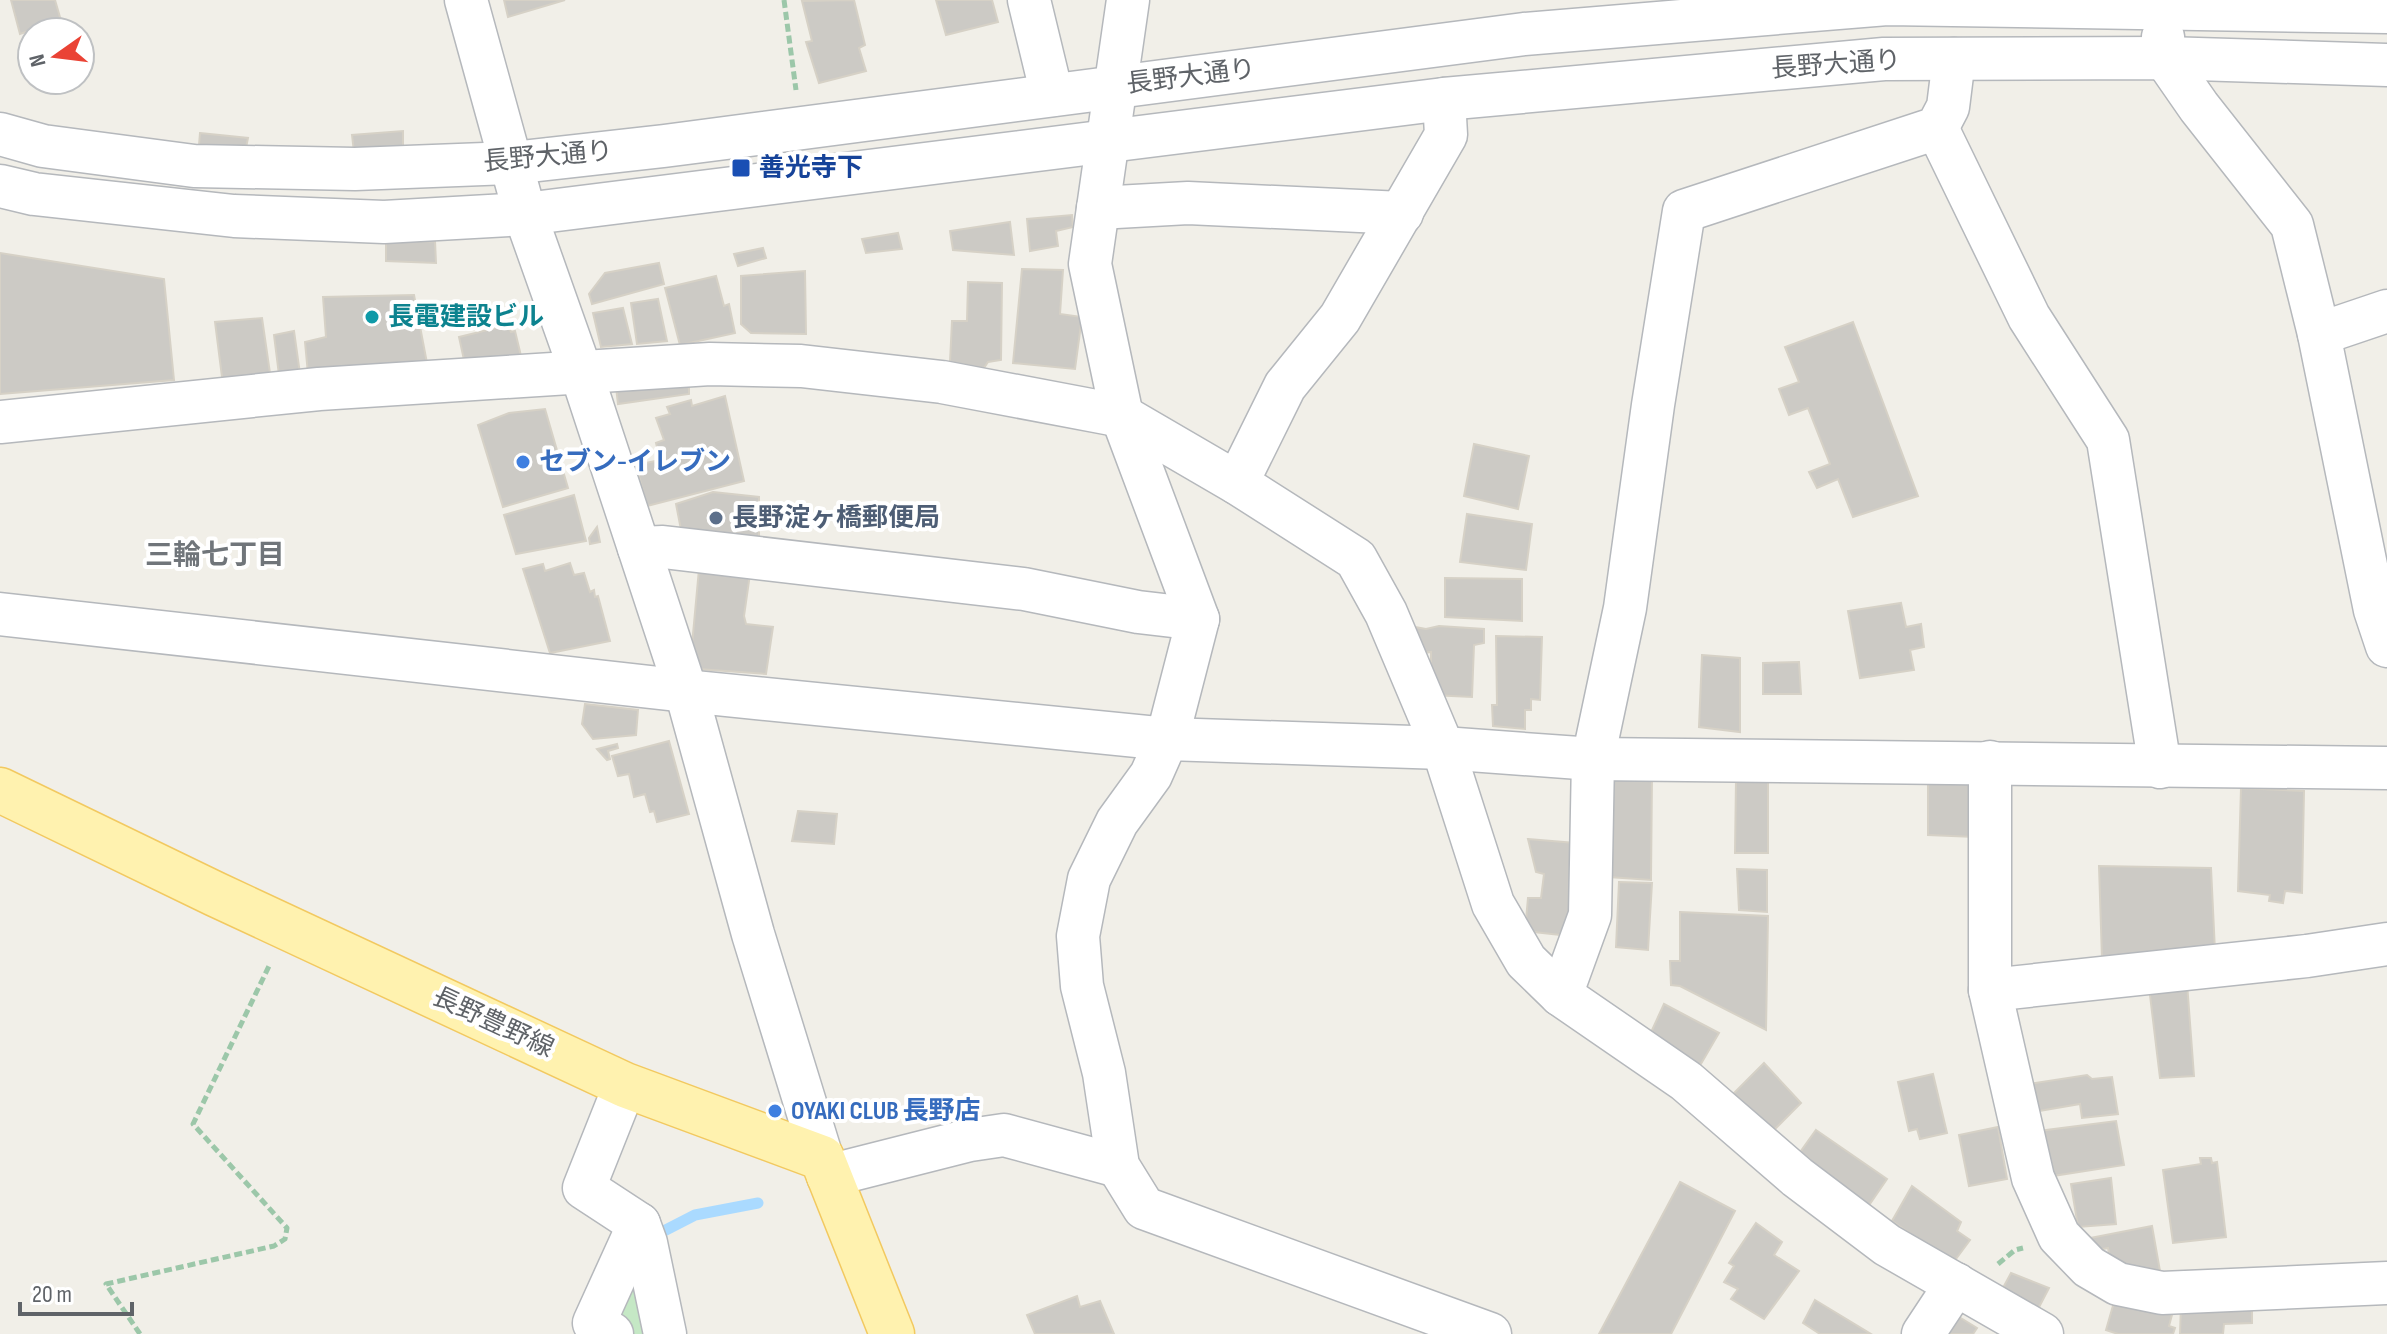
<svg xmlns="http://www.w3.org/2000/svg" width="2387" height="1334" viewBox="0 0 2387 1334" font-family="'Sofia Sans Condensed','Noto Sans JP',sans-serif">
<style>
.green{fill:#c5e8c5}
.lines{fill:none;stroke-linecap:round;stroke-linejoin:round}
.stream{stroke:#aadaff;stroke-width:11}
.building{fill:#cccac5;stroke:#d6d1c6;stroke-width:2}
.minor-casing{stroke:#b5b8bc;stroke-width:45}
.major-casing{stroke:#f2c960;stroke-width:47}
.path{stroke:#9cc7a9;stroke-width:5;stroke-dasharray:8 4;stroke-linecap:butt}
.minor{stroke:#fff;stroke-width:42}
.major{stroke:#fff2af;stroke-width:44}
.transit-dot{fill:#1a4fb4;stroke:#fff;stroke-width:3}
.culture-dot{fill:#0f9aa8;stroke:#fff;stroke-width:3}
.shop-dot{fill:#3f7fe0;stroke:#fff;stroke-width:3}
.service-dot{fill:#5c6f8a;stroke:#fff;stroke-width:3}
.labels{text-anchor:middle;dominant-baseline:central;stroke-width:8;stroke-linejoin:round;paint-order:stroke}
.street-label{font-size:26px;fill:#5f6368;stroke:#fff}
.transit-label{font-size:26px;font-weight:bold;fill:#164399;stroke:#fff;text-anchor:start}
.culture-label{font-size:26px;font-weight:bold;fill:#0d838f;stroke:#fff;text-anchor:start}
.shop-label{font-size:26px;font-weight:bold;fill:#366cbe;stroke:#fff;text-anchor:start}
.service-label{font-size:26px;font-weight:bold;fill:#4e5e75;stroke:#fff;text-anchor:start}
.neighbourhood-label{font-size:28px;font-weight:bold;fill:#70757a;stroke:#fff}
</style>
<rect width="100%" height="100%" fill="#f1efe8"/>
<polygon class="green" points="639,1261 652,1334 620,1334 612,1316"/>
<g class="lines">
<polyline class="stream" points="658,1239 658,1234 695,1215 758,1203"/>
</g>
<g class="building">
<polygon points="11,0 55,0 64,31 32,32 32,38 26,32 20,34"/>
<polygon points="504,0 565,0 508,17"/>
<polygon points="854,0 865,45 859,48 866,71 819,83 806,42 812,41 802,1"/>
<polygon points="936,0 992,0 998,22 946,35"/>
<polygon points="403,131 403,151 354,152 352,135"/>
<polygon points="200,133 248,138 246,148 199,145"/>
<polygon points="1072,215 1073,227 1056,231 1058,246 1030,251 1027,219"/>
<polygon points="1010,222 1014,255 953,250 950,231"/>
<polygon points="898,233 902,249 866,253 862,239"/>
<polygon points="435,241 436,263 386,261 386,242"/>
<polygon points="763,248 766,258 738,266 734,254"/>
<polygon points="0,253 164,279 174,380 0,394"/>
<polygon points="659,263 664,284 592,304 589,294 605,273"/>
<polygon points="1022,269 1063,270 1060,314 1082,317 1075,369 1013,363"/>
<polygon points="805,271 806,334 751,333 741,324 741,276"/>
<polygon points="716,276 724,306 729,304 735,333 680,345 665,288"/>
<polygon points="968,282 1002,283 1001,360 988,362 984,368 950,362 952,321 967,321"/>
<polygon points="414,295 427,363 308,374 305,342 326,337 323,297"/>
<polygon points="658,299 667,341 637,344 631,303"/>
<polygon points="623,308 632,344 601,347 593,313"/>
<polygon points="262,318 271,380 223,385 215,322"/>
<polygon points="1853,322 1918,496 1853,517 1838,479 1817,488 1809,472 1830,464 1808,408 1789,415 1779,389 1799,382 1785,347"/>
<polygon points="508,325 511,332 515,331 521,356 466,369 459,337"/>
<polygon points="294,331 301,381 280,383 274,335"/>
<polygon points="689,382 689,394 618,404 616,387"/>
<polygon points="725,396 744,481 647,506 636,465 660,460 656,443 664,440 656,418 670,414 667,407 691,400 692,406"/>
<polygon points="545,409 568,488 503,507 478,425 509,413"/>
<polygon points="1474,444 1529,456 1518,509 1464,496"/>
<polygon points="713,492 759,497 759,543 683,540 676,504"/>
<polygon points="574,495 586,541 516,554 504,515"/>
<polygon points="1467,514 1532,524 1526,570 1460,562"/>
<polygon points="597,527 600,542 590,544 589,538"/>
<polygon points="570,563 574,575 584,573 590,592 594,590 595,597 598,596 610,641 550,653 523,569 543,564 545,571"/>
<polygon points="699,569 750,574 744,616 746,624 773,627 766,674 698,669 692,645"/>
<polygon points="1445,578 1522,579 1522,621 1445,617"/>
<polygon points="1901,603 1906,627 1921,624 1924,647 1910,650 1914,670 1860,678 1848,611"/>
<polygon points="1439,626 1484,629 1484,643 1474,645 1472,697 1431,695 1431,652 1416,654 1415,627 1426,629"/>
<polygon points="1496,636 1542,637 1540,700 1531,699 1531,710 1525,710 1525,729 1493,726 1492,705 1497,705"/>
<polygon points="1702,655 1740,658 1740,732 1699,727"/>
<polygon points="1799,662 1801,694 1763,694 1763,663"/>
<polygon points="585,704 638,710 636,735 593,739 582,724"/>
<polygon points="669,741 689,814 657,822 654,811 650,812 645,794 634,797 629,774 618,776 612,756"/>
<polygon points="617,744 618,748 608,751 610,759 607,760 597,749"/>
<polygon points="1597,772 1652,776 1651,880 1594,876"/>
<polygon points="1736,780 1768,780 1768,853 1735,853"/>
<polygon points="1928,783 1975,784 1975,837 1928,835"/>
<polygon points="2241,788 2304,791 2302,893 2285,891 2283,903 2269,901 2270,895 2238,891"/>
<polygon points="798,811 837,814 834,844 792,841"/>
<polygon points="1528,839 1587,844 1578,937 1525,931 1528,898 1541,898 1544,874 1536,872"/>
<polygon points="2099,866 2211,868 2215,951 2102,959"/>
<polygon points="1737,869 1767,870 1767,912 1739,910"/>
<polygon points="1619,882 1652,883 1648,950 1616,947"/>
<polygon points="1680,912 1768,916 1766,1030 1680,986 1671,985 1670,961 1680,961"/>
<polygon points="2187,983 2194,1076 2160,1078 2149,987"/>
<polygon points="1664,1004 1719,1033 1698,1069 1647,1041"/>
<polygon points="1764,1063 1801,1103 1770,1134 1732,1095"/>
<polygon points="1933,1074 1947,1133 1920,1139 1917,1129 1909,1131 1898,1082"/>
<polygon points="2087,1075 2092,1079 2112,1077 2118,1114 2082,1118 2080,1104 2033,1112 2029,1084"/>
<polygon points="2116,1121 2124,1165 2040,1178 2031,1132"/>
<polygon points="1998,1127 2007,1179 1969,1186 1959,1135"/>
<polygon points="1816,1130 1887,1179 1865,1211 1793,1162"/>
<polygon points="2200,1158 2211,1158 2212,1163 2217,1162 2226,1237 2173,1243 2163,1170 2201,1164"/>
<polygon points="2111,1178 2116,1224 2078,1227 2071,1184"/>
<polygon points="1680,1182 1735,1211 1671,1334 1599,1334"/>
<polygon points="1912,1186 1961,1222 1957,1231 1970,1240 1953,1263 1892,1221"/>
<polygon points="1756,1223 1782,1242 1774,1255 1799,1271 1764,1319 1731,1299 1738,1289 1724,1282 1734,1266 1729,1263"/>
<polygon points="2152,1226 2160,1271 2113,1276 2108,1248 2092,1251 2090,1238"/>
<polygon points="2011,1273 2049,1288 2035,1315 1998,1297"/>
<polygon points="1077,1296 1080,1307 1100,1301 1114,1334 1035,1334 1027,1315"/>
<polygon points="1815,1300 1871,1334 1820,1334 1803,1323"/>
<polygon points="2114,1302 2173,1311 2169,1326 2175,1328 2173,1334 2118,1334 2106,1330"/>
<polygon points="2252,1303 2252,1323 2224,1324 2223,1334 2180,1334 2181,1305"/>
<polygon points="1951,1312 1977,1328 1973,1334 1937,1334"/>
</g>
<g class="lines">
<defs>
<g id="minor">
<polyline points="466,0 525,214 581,372 686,691 753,934 822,1158"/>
<polyline points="1029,0 1052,95"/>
<polyline points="1128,0 1090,264 1122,416 1198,619 1167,739 1151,775 1117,822 1089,879 1078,936 1082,986 1104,1073 1118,1166 1144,1208 1490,1334"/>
<polyline points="2163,37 2165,58 2199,107 2292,225 2319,334 2375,610 2387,646"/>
<polyline points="1937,128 2029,317 2108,440 2160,767"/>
<polyline points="0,134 43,146 194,166 355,169 512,163 664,146 1524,34 1887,4 2387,12"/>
<polyline points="0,186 34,194 234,216 384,222 525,214 1444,99 1884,59 2165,58 2387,65"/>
<polyline points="1098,208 1188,203 1402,213"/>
<polyline points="2319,334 2387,311"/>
<polyline points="0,422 319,389 710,364 801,366 942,382 1122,416 1237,483 1356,559 1386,613 1443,748 1493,904 1526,961 1561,995 1686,1081 1797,1177 1887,1245 2042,1334"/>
<polyline points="1237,483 1285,386 1340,318 1446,135 1444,99"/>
<polyline points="639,548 663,547 1024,589 1138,612 1198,619"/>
<polyline points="0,614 686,691 1167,739 1443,748 1593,759 2387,768"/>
<polyline points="1990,762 1990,990 2033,1178 2059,1236 2089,1267 2118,1284 2162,1293 2387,1283"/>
<polyline points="1990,990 2307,956 2387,944"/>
<polyline points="1561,995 1590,915 1593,759 1625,608 1653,405 1684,211 1937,128 1948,107 1954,59"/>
<polyline points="625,1085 584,1188 639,1224 646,1243 665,1334"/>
<polyline points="828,1176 970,1140 1004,1135 1118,1166"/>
<polyline points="612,1334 594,1323 639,1224"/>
<polyline points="1923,1334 1956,1284"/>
</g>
<polyline id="major" points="0,790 215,894 625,1085 822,1158 892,1334"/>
</defs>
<use href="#minor" class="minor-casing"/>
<use href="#major" class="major-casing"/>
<g class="path">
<polyline points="784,0 796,90"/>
<polyline points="1998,1264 2015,1250 2023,1248"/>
<polyline points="140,1334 106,1284 274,1246 285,1239 287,1228 193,1124 270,964"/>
</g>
<use href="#minor" class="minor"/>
<use href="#major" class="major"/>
</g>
<rect class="transit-dot" x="731" y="158" width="20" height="20" rx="4"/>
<circle class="culture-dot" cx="372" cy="317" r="8"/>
<g class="shop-dot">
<circle cx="523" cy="462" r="8"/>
<circle cx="775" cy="1111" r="8"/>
</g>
<circle class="service-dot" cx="716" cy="518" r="8"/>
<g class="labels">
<g class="street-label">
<text transform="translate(1836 65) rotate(-4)">長野大通り</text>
<text transform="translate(1191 77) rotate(-7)">長野大通り</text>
<text transform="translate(548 157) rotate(-5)">長野大通り</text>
<text transform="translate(493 1023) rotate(25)">長野豊野線</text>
</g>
<g class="transit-label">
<text x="759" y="168">善光寺下</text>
</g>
<g class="culture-label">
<text x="388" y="317">長電建設ビル</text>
</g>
<g class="shop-label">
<text x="539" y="462">セブン-イレブン</text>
<text x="791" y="1111">OYAKI CLUB 長野店</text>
</g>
<g class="service-label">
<text x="732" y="518">長野淀ヶ橋郵便局</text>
</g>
<g class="neighbourhood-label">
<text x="215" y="555">三輪七丁目</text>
</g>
</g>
<g transform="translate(56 56) rotate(256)"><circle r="38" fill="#ffffff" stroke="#bfc1c3" stroke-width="2"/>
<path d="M0-6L14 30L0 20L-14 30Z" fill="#ea4335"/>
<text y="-12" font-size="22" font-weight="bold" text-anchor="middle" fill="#5f6368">N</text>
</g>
<path d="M20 1302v12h112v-12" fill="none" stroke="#5f6368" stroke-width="4"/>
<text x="32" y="1302" font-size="24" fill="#5f6368" stroke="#ffffff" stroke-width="6" paint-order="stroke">20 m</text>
</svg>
